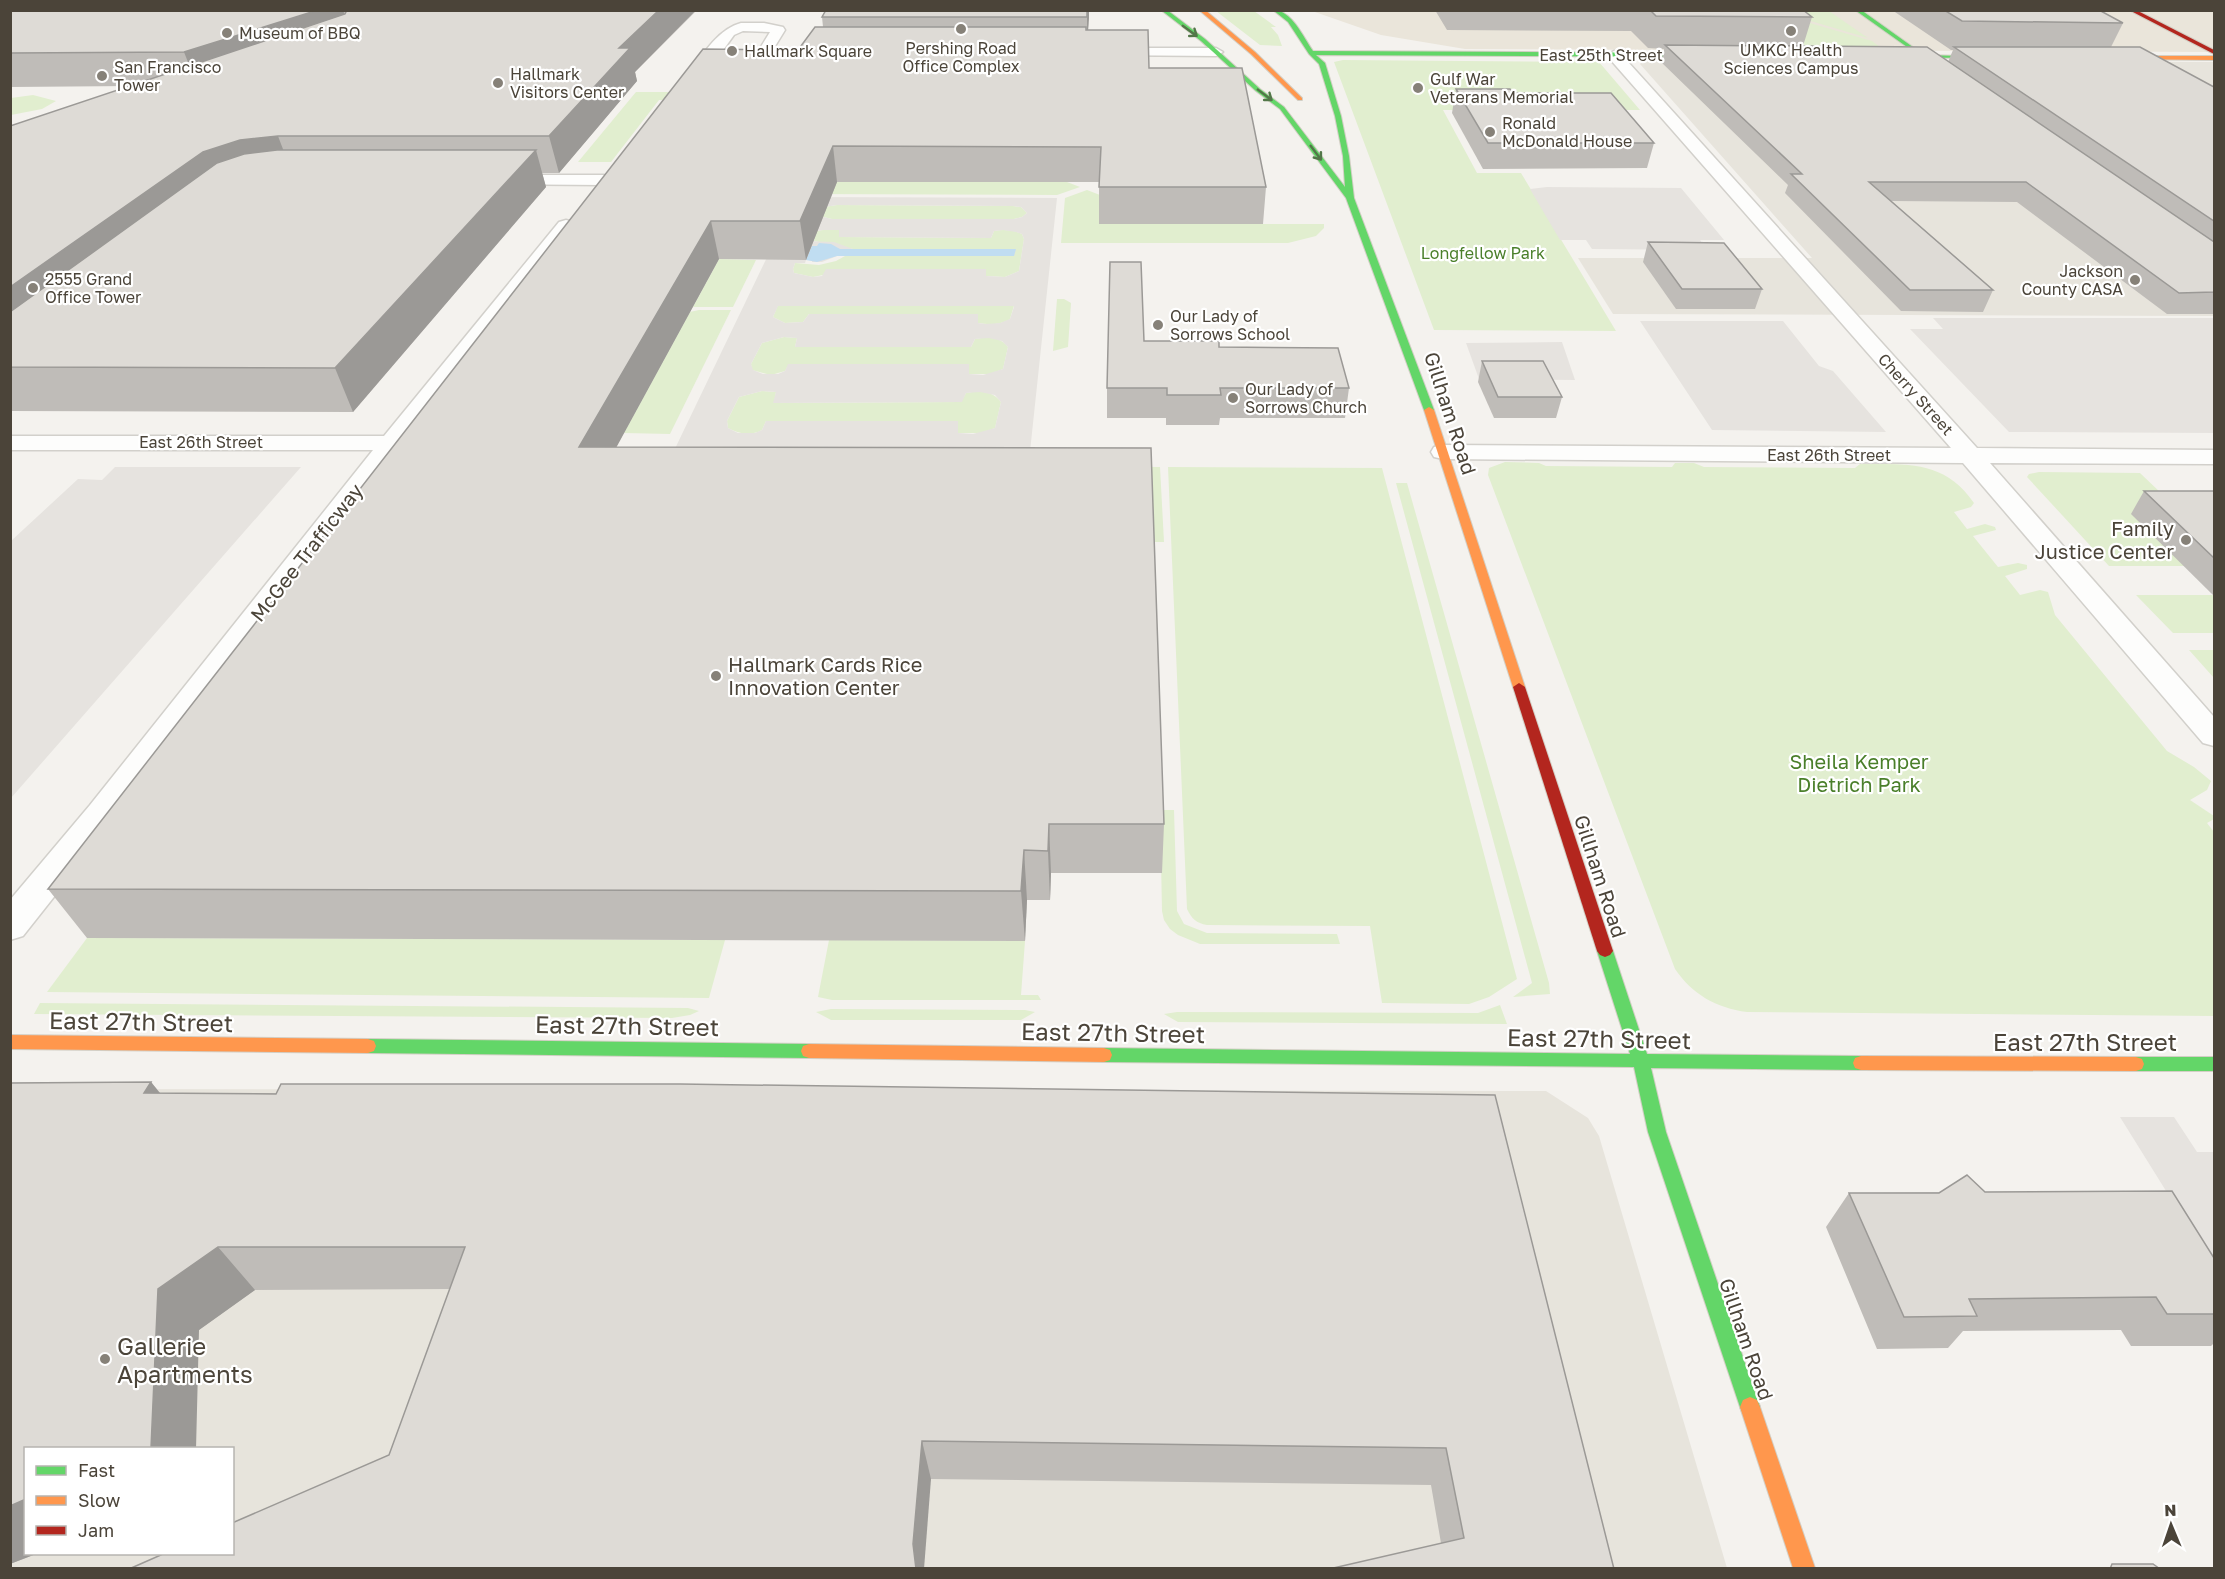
<svg xmlns="http://www.w3.org/2000/svg" width="2225" height="1579" viewBox="0 0 2225 1579" font-family="'Golos Text',sans-serif">
<style>
.residential{fill:#e7e4dc;fill-rule:evenodd}
.education{fill:#eae5da}
.green{fill:#e1eecf}
.parking{fill:#e6e3df;fill-rule:evenodd}
.water{fill:#c0ddf1}
.lines{fill:none;stroke-linecap:round;stroke-linejoin:round}
.street-casing{stroke:#d2d0cb;stroke-width:3}
.fast-casing{stroke:#d3cfc5;stroke-width:2}
.slow-casing{stroke:#d3cfc5;stroke-width:2}
.jam-casing{stroke:#d3cfc5;stroke-width:2}
.street{fill:#fdfdfc;fill-rule:evenodd}
.fast{fill:#63d668;fill-rule:evenodd}
.slow{fill:#ff974d;fill-rule:evenodd}
.jam{fill:#b3261e;fill-rule:evenodd}
.wall{fill:#bfbcb8}
.shaded-wall{fill:#9b9996}
.building{fill:#dedbd6;stroke:#9b9996;stroke-width:1.5}
.oneway{stroke:#537749}
.poi-dot{fill:#868178;stroke:#fff;stroke-width:2}
.labels{text-anchor:middle;dominant-baseline:central;stroke-width:4.5;stroke-linejoin:round;paint-order:stroke}
.far-poi-label{font-size:16px;fill:#4b4439;stroke:#fff;text-anchor:start}
.far-street-label{font-size:16px;fill:#4b4439;stroke:#fff}
.far-park-label{font-size:16px;fill:#4a7f2a;stroke:#fff}
.street-label{font-size:20px;fill:#4b4439;stroke:#fff}
.poi-label{font-size:20px;fill:#4b4439;stroke:#fff;text-anchor:end}
.park-label{font-size:20px;fill:#4a7f2a;stroke:#fff}
.near-street-label{font-size:24px;fill:#4b4439;stroke:#fff}
.near-poi-label{font-size:24px;fill:#4b4439;stroke:#fff;text-anchor:start}
</style>
<rect width="100%" height="100%" fill="#f4f2ee"/>
<g class="residential">
<polygon points="1644,60 2214,62 2214,316 1613,314 1578,258 1812,258 1640,64"/>
<path d="M20 1089 1546 1091 1588 1118 1599 1136 1727 1568H11L10 1091ZM26 1448H232V1554H26Z"/>
</g>
<polygon class="education" points="2214,10 2214,52 1465,49 1381,35 1312,11"/>
<g class="green">
<polygon points="1216,11 1254,11 1276,27 1271,27 1278,35 1282,46 1260,45"/>
<polygon points="1782,11 1829,11 1868,38 1787,14"/>
<polygon points="1796,19 1872,41 1881,48 1692,45"/>
<polygon points="1343,60 1599,62 1640,110 1443,110 1477,173 1521,173 1616,331 1434,330 1334,62"/>
<polygon points="636,92 691,92 685,100 659,100 611,162 578,162"/>
<polygon points="33,95 56,101 42,109 11,115 11,98"/>
<polygon points="796,182 1067,182 1080,187 1057,195 796,194"/>
<polygon points="1087,190 1100,195 1263,224 1324,224 1324,228 1316,236 1288,243 1061,243 1065,198"/>
<polygon points="837,205 1013,206 1021,207 1027,213 1022,217 1014,219 832,219 819,216 824,207"/>
<path d="M823 230H839V237L991 238 994 231C1004 229 1013 230 1022 234L1024 239 1019 271 1005 277 986 276V270L823 275 813 277 794 273 793 269 795 263 819 265 836 261 845 256H1014L853 249 814 241 816 231Z"/>
<polygon points="719,259 756,260 733,307 693,307"/>
<path d="M781 298 1016 299 1010 319C1001 325 989 325 978 323V314H809L803 322 785 323 773 317Z"/>
<polygon points="1057,299 1064,299 1071,303 1068,347 1053,351"/>
<polygon points="699,310 731,310 670,434 624,433 690,312"/>
<path d="M784 337 797 338 795 347H971L975 339C987 337 1000 336 1008 347L1003 369 991 374H969L968 364H789L785 371 771 375 752 370 751 364 762 343Z"/>
<path d="M762 391 776 392 774 403 961 402 966 393C979 391 992 390 1001 402L995 428 982 433H958V422L766 421 762 430C751 436 738 434 728 428L727 421 739 397Z"/>
<path d="M1505 462 1539 463 1546 466 1672 467 1675 463H1694L1704 467 1855 468 1860 464C1907 464 1945 460 1974 503L1971 507 1954 512 1967 529 1985 524 1995 527 1996 530 1973 536 1998 567 2018 563 2027 565V569L2005 576 2020 595 2040 590 2048 592 2055 615 2167 751 2194 767 2211 781 2207 790 2190 800 2214 816V819L2207 823 2214 832V1016L1747 1012C1716 1008 1692 994 1675 969L1488 475 1489 468Z"/>
<polygon points="1031,466 1160,467 1164,542 1152,542"/>
<path d="M1168 467 1382 468 1517 979 1489 997 1469 1004 1382 1003 1370 926 1207 925C1196 923 1192 919 1187 909Z"/>
<polygon points="2039,472 2140,473 2183,514 2185,566 2109,566 2027,477 2029,474"/>
<polygon points="1396,483 1407,483 1549,983 1550,994 1513,997 1532,983"/>
<polygon points="2136,595 2213,595 2214,633 2173,633"/>
<polygon points="2189,650 2214,650 2214,678"/>
<polygon points="1160,810 1174,810 1177,911 1184,924 1207,933 1337,934 1340,944 1200,944 1178,935 1170,929 1164,920 1162,911"/>
<polygon points="87,938 725,940 709,998 47,992"/>
<polygon points="829,940 1025,941 1021,995 1038,995 1041,1000 832,1000 818,997"/>
<polygon points="40,1003 688,1008 699,1011 690,1015 672,1018 34,1014"/>
<polygon points="1500,1005 1507,1024 1178,1022 1164,1014 1177,1012 1478,1013"/>
<polygon points="831,1009 1025,1010 1035,1012 1021,1020 831,1020 816,1012"/>
</g>
<g class="parking">
<polygon points="1547,187 1681,188 1724,240 1700,240 1707,250 1592,249 1586,240 1560,240 1530,189"/>
<path d="M796 197 1057 198 1029 461 670 459ZM837 205 1013 206 1021 207 1027 213 1022 217 1014 219H832L819 216 824 207ZM823 230H839V237L991 238 994 231 1003 230 1016 232 1022 234 1024 239 1019 271 1005 277 986 276V269H826L822 276 813 277 794 273 793 269 795 263H805L806 260H812V262H822L837 256H1014L1016 249H853L834 242 805 241 816 231ZM778 306H1014V307L1010 319 1000 323 986 324 978 323V314H809L803 322 785 323 773 317ZM784 337 797 338 795 347H971L975 339 989 338 1002 341 1008 347 1003 369 983 375 969 374V364H788L785 371 778 374H763L753 370 751 364 762 343ZM762 391 776 392 773 403 962 402 966 393 980 392 995 395 1001 402 995 428 973 434 958 433V421H766L762 430 755 433H738L728 428 727 421 739 397Z"/>
<polygon points="1933,318 2214,318 2214,433 2009,432 1910,329 1943,329"/>
<polygon points="1640,321 1783,321 1819,366 1833,371 1886,432 1712,430"/>
<polygon points="1562,342 1575,380 1479,379 1466,343"/>
<polygon points="115,467 301,467 11,798 11,541 78,479 102,480"/>
<polygon points="2120,1117 2174,1117 2197,1152 2214,1152 2214,1268"/>
</g>
<polygon class="water" points="819,243 831,244 840,249 1016,249 1014,256 837,256 817,262 806,260 812,246 817,246"/>
<g class="lines">
<defs>
<g id="street">
<path d="M741 23H764L783 27 785 30 758 74 732 80 699 78 694 71C702 52 721 28 741 23ZM743 31 770 32 748 68 732 72 708 71 734 35Z"/>
<polygon points="1105,48 1216,48 1223,52 1216,56 1100,55 1098,52 1100,49"/>
<polygon points="1614,51 1619,52 1977,448 2214,450 2214,464 1990,463 2214,717 2214,746 2203,743 1963,463 1443,459 1434,457 1431,452 1434,447 1443,445 1951,448 1609,58 1607,55"/>
<polygon points="500,175 603,175 609,176 612,180 609,184 603,185 494,184 491,180 494,176"/>
<polygon points="566,220 573,222 575,226 573,230 400,448 114,821 23,936 10,940 10,900 90,805 373,450 10,450 10,436 384,436 559,222"/>
</g>
<g id="fast">
<path d="M1161 10H1167L1205 39 1260 89 1284 107 1345 187 1343 156 1335 116 1319 64 1309 54 1288 22 1273 10C1292 10 1303 37 1313 51L1709 53 1712 55 1709 57 1316 55 1325 63 1341 116 1349 156 1354 198 1434 410 1429 413 1424 410 1346 198 1280 109 1256 91 1201 41Z"/>
<polygon points="1855,10 1861,10 1924,55 1997,57 1929,58 1927,61 1922,58 1893,57 1895,54 1917,54"/>
<polygon points="1605,945 1610,947 1613,951 1647,1054 1861,1056 1867,1058 1869,1063 1867,1068 1861,1070 1651,1068 1666,1132 1760,1407 1757,1414 1750,1417 1743,1414 1740,1407 1648,1132 1634,1067 1104,1062 1098,1060 1096,1055 1098,1050 1104,1048 1630,1054 1597,951 1600,947"/>
<polygon points="368,1039 809,1044 815,1046 817,1051 815,1056 809,1058 368,1053 362,1051 360,1046 362,1041"/>
<polygon points="2136,1057 2214,1057 2214,1071 2136,1071 2130,1069 2128,1064 2130,1059"/>
</g>
<g id="slow">
<polygon points="1199,10 1205,10 1255,52 1302,98 1302,100 1298,100 1251,54"/>
<polygon points="2112,56 2214,56 2214,60 2114,59"/>
<polygon points="1429,407 1434,410 1525,687 1523,690 1515,690 1513,687 1424,410"/>
<polygon points="10,1035 368,1039 374,1041 376,1046 374,1051 368,1053 10,1049"/>
<polygon points="809,1044 1104,1048 1110,1050 1112,1055 1110,1060 1104,1062 809,1058 803,1056 801,1051 803,1046"/>
<polygon points="1861,1056 2136,1057 2142,1059 2144,1064 2142,1069 2136,1071 1861,1070 1855,1068 1853,1063 1855,1058"/>
<polygon points="1750,1397 1757,1400 1760,1407 1815,1568 1793,1568 1740,1407 1743,1400"/>
</g>
<g id="jam">
<polygon points="2136,10 2214,50 2214,54 2129,10"/>
<polygon points="1519,683 1525,687 1613,951 1610,955 1605,957 1600,955 1597,951 1513,687"/>
</g>
</defs>
<use href="#street" class="street-casing"/>
<use href="#fast" class="fast-casing"/>
<use href="#slow" class="slow-casing"/>
<use href="#jam" class="jam-casing"/>
<use href="#street" class="street"/>
<use href="#fast" class="fast"/>
<use href="#slow" class="slow"/>
<use href="#jam" class="jam"/>
</g>
<g class="wall">
<polygon points="10,10 696,10 696,11 635,72 637,81 559,173 542,173 546,187 353,412 10,411 10,126 131,86 10,87"/>
<polygon points="826,10 1089,10 1088,30 1149,68 1266,187 1263,224 1099,224 1099,182 837,182 806,260 719,259 616,447 1164,824 1162,873 1051,873 1050,900 1027,900 1025,941 87,938 48,889 798,50 823,27 822,17"/>
<polygon points="1435,10 1803,10 1812,17 1803,46 1948,62 1953,50 1951,50 1892,10 2099,10 2123,23 2111,47 2214,87 2214,314 2167,314 2017,202 1891,201 1993,290 1983,312 1901,311 1785,193 1788,185 1661,62 1664,49 1648,48 1631,31 1447,30"/>
<polygon points="1456,89 1513,93 1654,143 1647,168 1483,169 1452,113"/>
<polygon points="1648,242 1762,289 1755,309 1676,309 1643,262"/>
<polygon points="1144,341 1219,347 1349,388 1345,418 1220,418 1219,425 1166,425 1166,418 1107,418 1107,388"/>
<polygon points="1482,361 1562,397 1556,418 1494,418 1478,382"/>
<polygon points="2144,491 2214,491 2214,596 2131,514"/>
<polygon points="151,1082 160,1093 1495,1095 1614,1569 1441,1543 1431,1485 931,1479 389,1455 450,1289 255,1290 199,1330 26,1554 36,1554 10,1564"/>
<polygon points="1985,1192 2214,1258 2214,1343 2211,1346 2131,1346 2121,1330 1963,1331 1948,1348 1877,1349 1826,1227 1849,1193"/>
</g>
<g class="shaded-wall">
<polygon points="318,10 343,10 351,34 197,85 184,52"/>
<polygon points="659,10 696,10 635,72 637,81 559,173 549,136 619,48"/>
<polygon points="1087,10 1089,10 1089,18 1087,45"/>
<polygon points="278,136 292,173 10,347 10,287 203,152 240,140"/>
<polygon points="833,146 837,182 806,260 800,221"/>
<polygon points="536,150 546,187 353,412 335,368"/>
<polygon points="711,221 719,259 592,492 579,447"/>
<polygon points="1049,824 1051,873 1050,900 1048,851"/>
<polygon points="1024,850 1027,900 1025,941 1021,891"/>
<polygon points="151,1082 187,1127 144,1093"/>
<polygon points="218,1247 255,1290 199,1330 196,1449 149,1449 158,1289"/>
<polygon points="922,1441 931,1479 924,1569 916,1569 913,1544"/>
<polygon points="26,1499 26,1554 36,1554 10,1564 10,1506"/>
</g>
<g class="building">
<polygon points="10,10 318,10 184,52 10,53"/>
<polygon points="347,10 659,10 619,48 630,48 549,136 278,136 240,140 203,152 10,287 10,126 345,14"/>
<polygon points="826,10 1087,10 1087,17 822,17"/>
<polygon points="1650,10 1803,10 1812,17 1656,16"/>
<polygon points="1944,10 2099,10 2123,23 1962,21"/>
<polygon points="815,27 1086,27 1086,30 1148,30 1149,68 1242,68 1266,187 1099,187 1101,147 833,146 800,221 711,221 579,447 1151,448 1164,824 1049,824 1048,851 1024,850 1021,891 48,889 703,49 798,50"/>
<polygon points="1665,45 1927,47 2214,242 2214,292 2179,293 2026,182 1869,182 1993,290 1910,290 1791,174 1802,174"/>
<polygon points="1954,47 2140,47 2214,87 2214,221"/>
<polygon points="1456,89 1510,89 1513,93 1611,93 1654,143 1488,143"/>
<polygon points="277,150 536,150 335,368 10,367 10,312 217,163 244,154"/>
<polygon points="1648,242 1724,243 1762,289 1682,289"/>
<polygon points="1110,262 1141,262 1144,341 1219,341 1219,347 1338,348 1349,388 1220,388 1221,395 1167,395 1167,388 1107,388"/>
<polygon points="1482,361 1543,361 1562,397 1498,397"/>
<polygon points="2144,491 2214,491 2214,558"/>
<polygon points="151,1082 144,1093 276,1094 281,1084 680,1084 1495,1095 1614,1569 1329,1569 1464,1538 1446,1448 922,1441 913,1544 916,1569 129,1569 163,1554 232,1554 232,1523 389,1455 465,1247 218,1247 158,1289 151,1448 26,1449 26,1499 10,1506 10,1083"/>
<polygon points="1967,1175 1985,1192 2172,1191 2214,1258 2214,1314 2167,1314 2156,1297 1969,1299 1977,1316 1904,1317 1849,1193 1939,1193"/>
<polygon points="2112,1564 2153,1564 2160,1569 2110,1569"/>
</g>
<defs><path id="oneway-shaft" d="M-6 0H5M1.5-3L5.5 0L1.5 3" fill="none" stroke-width="1.6" stroke-linecap="round" stroke-linejoin="round" transform="scale(1.5)"/></defs>
<g class="oneway">
<use href="#oneway-shaft" transform="translate(1190 31) rotate(36)"/>
<use href="#oneway-shaft" transform="translate(1265 95) rotate(37)"/>
<use href="#oneway-shaft" transform="translate(1316 153) rotate(53)"/>
</g>
<g class="poi-dot">
<circle cx="961" cy="29" r="6"/>
<circle cx="1791" cy="31" r="6"/>
<circle cx="227" cy="33" r="6"/>
<circle cx="732" cy="51" r="6"/>
<circle cx="102" cy="76" r="6"/>
<circle cx="498" cy="83" r="6"/>
<circle cx="1418" cy="88" r="6"/>
<circle cx="1490" cy="132" r="6"/>
<circle cx="2135" cy="280" r="6"/>
<circle cx="33" cy="288" r="6"/>
<circle cx="1158" cy="325" r="6"/>
<circle cx="1233" cy="398" r="6"/>
<circle cx="2186" cy="540" r="6"/>
<circle cx="716" cy="676" r="6"/>
<circle cx="105" cy="1359" r="6"/>
</g>
<g class="labels">
<g class="far-poi-label">
<text x="239" y="33">Museum of BBQ</text>
<text x="961" y="48" text-anchor="middle">Pershing Road<tspan x="961" dy="18">Office Complex</tspan></text>
<text x="1791" y="50" text-anchor="middle">UMKC Health<tspan x="1791" dy="18">Sciences Campus</tspan></text>
<text x="744" y="51">Hallmark Square</text>
<text x="114" y="67">San Francisco<tspan x="114" dy="18">Tower</tspan></text>
<text x="510" y="74">Hallmark<tspan x="510" dy="18">Visitors Center</tspan></text>
<text x="1430" y="79">Gulf War<tspan x="1430" dy="18">Veterans Memorial</tspan></text>
<text x="1502" y="123">Ronald<tspan x="1502" dy="18">McDonald House</tspan></text>
<text x="2123" y="271" text-anchor="end">Jackson<tspan x="2123" dy="18">County CASA</tspan></text>
<text x="45" y="279">2555 Grand<tspan x="45" dy="18">Office Tower</tspan></text>
<text x="1170" y="316">Our Lady of<tspan x="1170" dy="18">Sorrows School</tspan></text>
<text x="1245" y="389">Our Lady of<tspan x="1245" dy="18">Sorrows Church</tspan></text>
</g>
<g class="far-street-label">
<text x="1601" y="55">East 25th Street</text>
<text transform="translate(1916 394) rotate(48)">Cherry Street</text>
<text x="201" y="442">East 26th Street</text>
<text x="1829" y="455">East 26th Street</text>
</g>
<g class="far-park-label">
<text x="1483" y="253">Longfellow Park</text>
</g>
<g class="street-label">
<text transform="translate(1451 413) rotate(72)">Gillham Road</text>
<text transform="translate(306 552) rotate(-52)">McGee Trafficway</text>
<text transform="translate(1601 876) rotate(72)">Gillham Road</text>
<text transform="translate(1747 1339) rotate(71)">Gillham Road</text>
</g>
<g class="poi-label">
<text x="2174" y="528">Family<tspan x="2174" dy="23">Justice Center</tspan></text>
<text x="728" y="664" text-anchor="start">Hallmark Cards Rice<tspan x="728" dy="23">Innovation Center</tspan></text>
</g>
<g class="park-label">
<text x="1859" y="761">Sheila Kemper<tspan x="1859" dy="23">Dietrich Park</tspan></text>
</g>
<g class="near-street-label">
<text transform="translate(141 1021) rotate(1)">East 27th Street</text>
<text transform="translate(627 1025) rotate(1)">East 27th Street</text>
<text transform="translate(1113 1032) rotate(1)">East 27th Street</text>
<text transform="translate(1599 1038) rotate(1)">East 27th Street</text>
<text x="2085" y="1041">East 27th Street</text>
</g>
<g class="near-poi-label">
<text x="117" y="1345">Gallerie<tspan x="117" dy="28">Apartments</tspan></text>
</g>
</g>
<rect width="2225" height="1579" fill="none" stroke="#4b4439" stroke-width="24"/>
<rect x="24" y="1447" width="210" height="108" fill="#ffffff" stroke="#b7b4b0" stroke-width="1.5"/>
<rect x="36" y="1466" width="30" height="9" fill="#63d668" stroke="#b7b4b0" stroke-width="1.5"/>
<text x="78" y="1477" font-size="18" fill="#4b4439">Fast</text>
<rect x="36" y="1496" width="30" height="9" fill="#ff974d" stroke="#b7b4b0" stroke-width="1.5"/>
<text x="78" y="1507" font-size="18" fill="#4b4439">Slow</text>
<rect x="36" y="1526" width="30" height="9" fill="#b3261e" stroke="#b7b4b0" stroke-width="1.5"/>
<text x="78" y="1537" font-size="18" fill="#4b4439">Jam</text>
<g transform="translate(2171 1525) rotate(358)" stroke="#ffffff" stroke-width="4.5" paint-order="stroke">
<path d="M0-4.5L10 22L0 15L-10 22Z" fill="#4b4439"/>
<text y="-9" font-size="16" font-weight="bold" text-anchor="middle" fill="#4b4439">N</text>
</g>
</svg>
